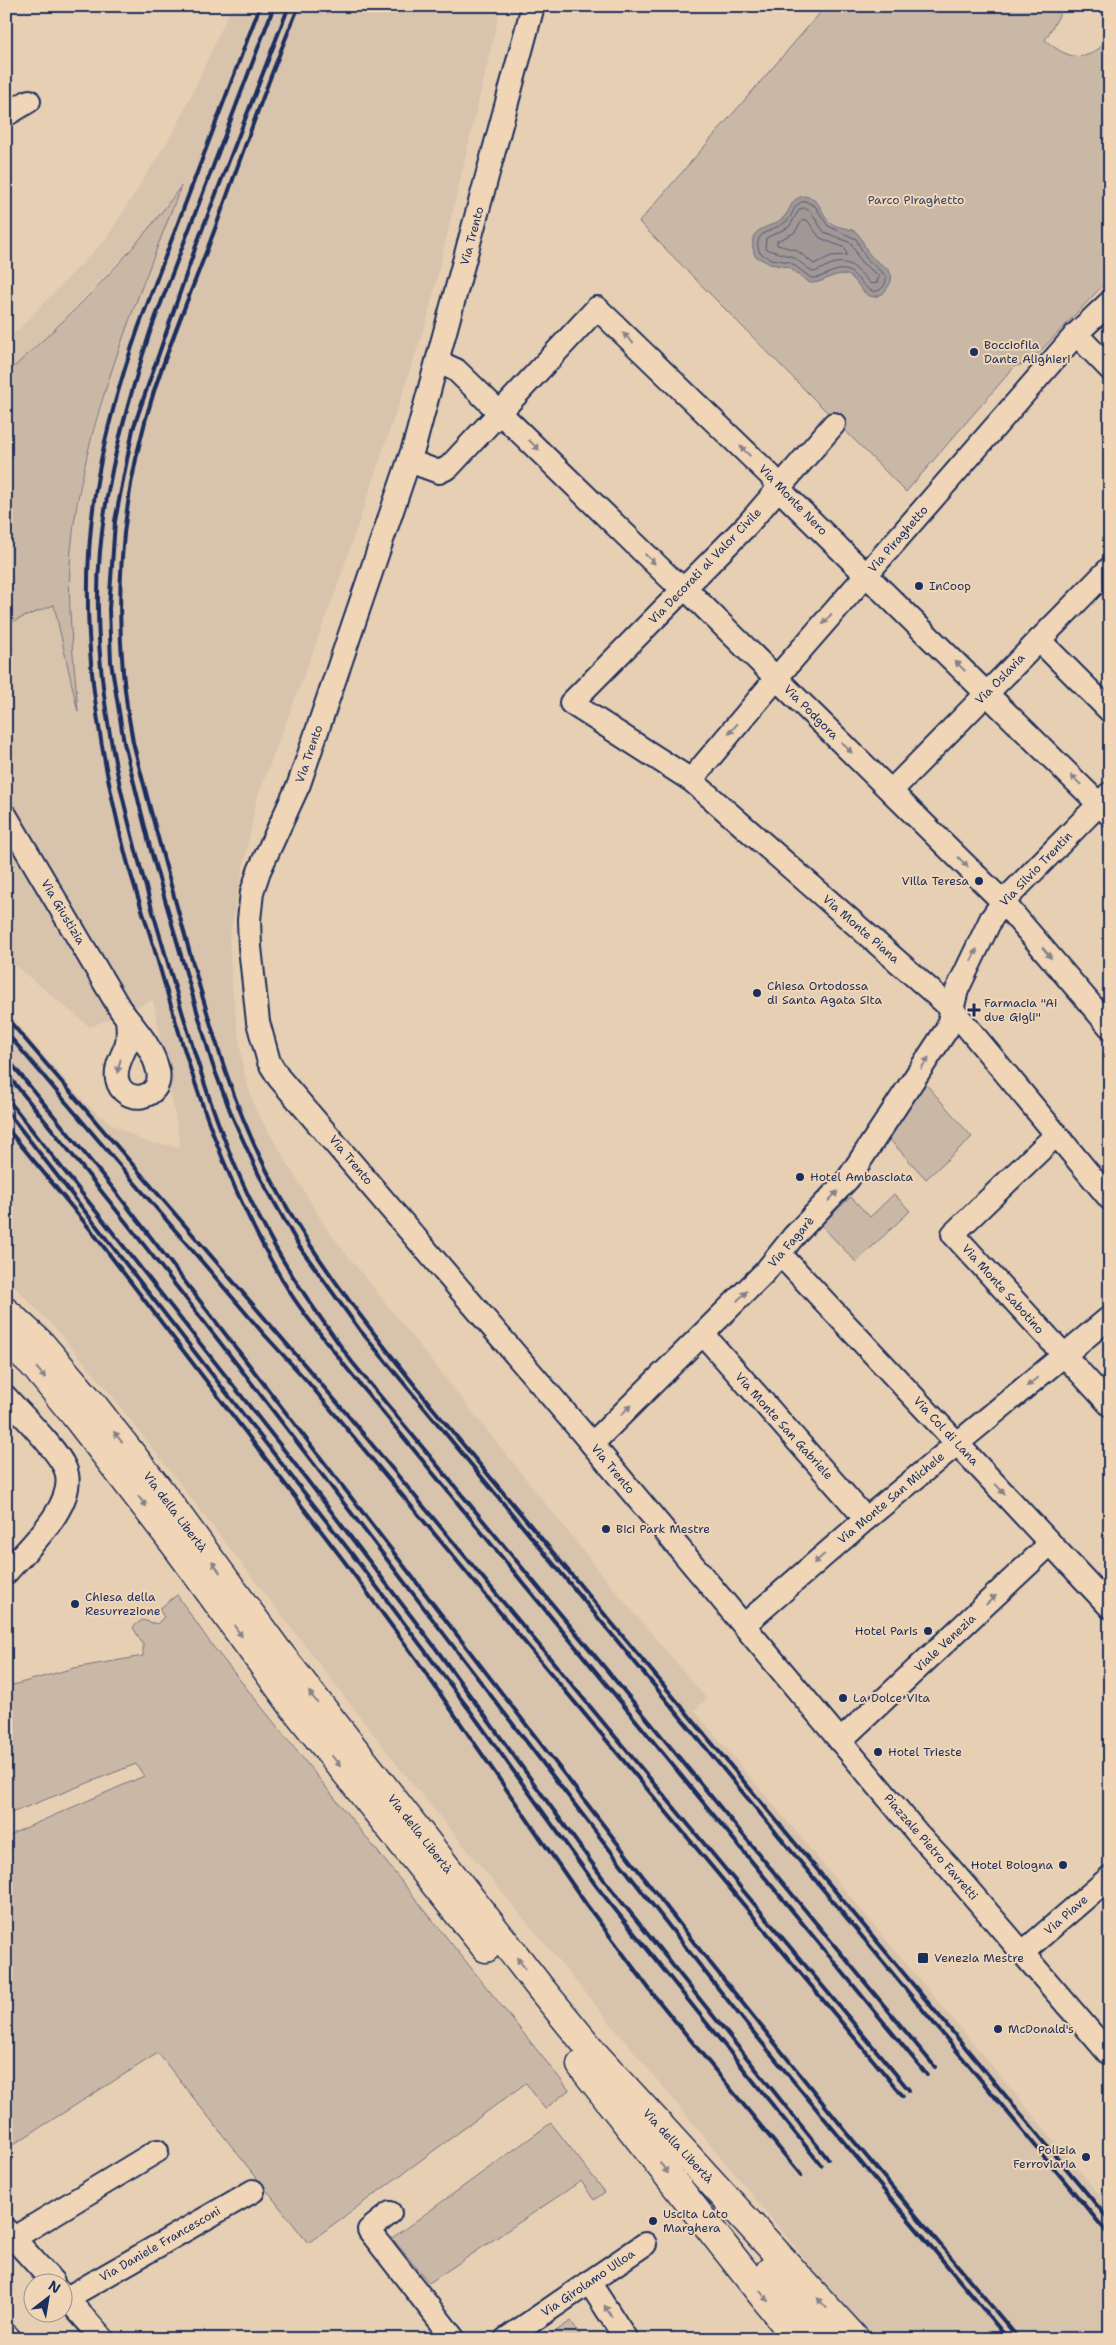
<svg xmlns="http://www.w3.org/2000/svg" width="1116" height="2345" viewBox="0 0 1116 2345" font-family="'Shantell Sans',sans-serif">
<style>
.built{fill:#d8c3ad}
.green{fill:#cab8a7;stroke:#727482}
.water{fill:#a19896;stroke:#6b6e80}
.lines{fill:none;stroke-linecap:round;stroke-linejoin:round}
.shore{stroke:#515974;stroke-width:1}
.minor-casing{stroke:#1b2f5e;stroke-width:26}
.highway-casing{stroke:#1b2f5e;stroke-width:31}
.minor{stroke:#f0d6b7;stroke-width:22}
.highway{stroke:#f0d6b7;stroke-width:28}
.rail{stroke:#1b2f5e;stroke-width:4}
.oneway{fill:#86828a}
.poi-dot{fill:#1b2f5e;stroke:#f0d6b7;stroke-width:2}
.labels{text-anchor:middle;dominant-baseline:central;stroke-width:4;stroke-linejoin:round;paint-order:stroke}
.park-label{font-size:12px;fill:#354469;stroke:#f0d6b7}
.street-label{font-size:12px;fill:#1b2f5e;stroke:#f0d6b7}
.poi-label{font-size:12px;fill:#1b2f5e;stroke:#f0d6b7;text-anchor:start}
</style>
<rect width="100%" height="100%" fill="#e7cfb3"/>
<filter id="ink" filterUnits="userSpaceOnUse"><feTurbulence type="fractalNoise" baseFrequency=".02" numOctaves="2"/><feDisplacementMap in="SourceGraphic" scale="10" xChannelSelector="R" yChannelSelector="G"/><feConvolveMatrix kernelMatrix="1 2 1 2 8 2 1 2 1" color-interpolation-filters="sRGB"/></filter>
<g filter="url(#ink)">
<polygon class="built" points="232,6 501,6 427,320 334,596 257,798 229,939 232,988 244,1073 256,1111 328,1231 616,1592 707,1699 694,1710 1110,2207 1110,2339 871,2339 398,1766 109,1392 55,1328 6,1278 6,1012 88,1106 110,1123 145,1142 181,1147 153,1000 90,1027 6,958 6,624 54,605 77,711 69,586 71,549 85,466 113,363 179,188 157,220 133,246 40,344 6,374 6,342 106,239 177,126"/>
<g class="green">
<path d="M826 6H1047L1060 14 1045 40C1070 61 1088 64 1110 37V278L1029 363 1015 366 906 492 639 222Z"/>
<path d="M181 186C136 304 83 423 71 550 66 603 74 658 78 712L54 605 6 624V374C69 318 133 254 181 186Z"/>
<polygon points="925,1083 972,1137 926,1179 889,1139"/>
<polygon points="894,1194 910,1211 856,1262 821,1225 851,1197 870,1217"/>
<polygon points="177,1595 211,1644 569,2090 545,2109 526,2083 308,2243 158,2053 6,2149 6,1839 16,1832 144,1776 136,1764 6,1815 6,1687 74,1668 143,1656 143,1645 133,1627 142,1620 157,1624 164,1617 159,1609"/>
<polygon points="551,2123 605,2192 594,2200 581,2181 429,2283 392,2238"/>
<polygon points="571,2321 583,2339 544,2339"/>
</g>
<path class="water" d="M805 196C823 201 819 212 831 223 839 229 848 227 856 232 863 238 864 248 870 255 878 265 900 270 888 287 886 290 884 294 880 295 862 303 860 279 847 275 833 271 824 284 810 283L788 267 770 264 755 256C744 224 770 231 784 217 792 208 790 198 805 196Z"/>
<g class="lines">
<g class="shore">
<path d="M805 201 815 206 828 226 856 239 866 258 886 276C886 280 886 283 883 287 869 303 858 271 845 270 832 268 824 279 811 278L790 262 771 259 760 253C750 231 775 231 787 221 795 213 792 204 805 201Z"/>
<path d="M804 208 810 211 824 232 851 243 861 262 879 276 877 283 871 284C857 270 850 256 827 266 822 268 819 271 813 272L793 257 765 249 766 238 789 227 799 210Z"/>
<polygon points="803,220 807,220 820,238 845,248 847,255 831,256 814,264 796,250 777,245 777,241 794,233"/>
</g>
<defs>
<g id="minor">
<polyline points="533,6 415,443 299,784 259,871 252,892 249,920 250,947 258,1022 269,1062 279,1078 592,1444 919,1835 947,1865 1110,2055"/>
<polyline points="6,115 29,101"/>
<polyline points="1076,334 1110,369"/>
<polyline points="438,362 456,370 671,579 685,588 1003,902 1110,1027"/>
<polyline points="834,424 747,525 571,703 691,780 953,1010 1110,1199"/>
<polyline points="409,461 439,472 449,467 597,308 770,475 787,497 1110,815"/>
<polyline points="1039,640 1110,711"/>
<polyline points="691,780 785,668 1076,334 1110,302"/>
<polyline points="891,791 1110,568"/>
<path d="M6 816 120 1009C134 1028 153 1047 158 1071 164 1100 123 1107 117 1079 115 1067 122 1056 126 1046 129 1037 128 1028 127 1019"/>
<polyline points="1056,1135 953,1234 1110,1405"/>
<polyline points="781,1255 1110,1607"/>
<polyline points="703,1334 866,1519"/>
<path d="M6 1397C21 1414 57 1449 65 1468 80 1502 27 1549 6 1573"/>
<polyline points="592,1444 765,1272 793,1237 848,1179 947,1029 957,990 991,919 1003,902 1109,794"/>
<polyline points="744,1625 866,1519 1110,1317"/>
<polyline points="840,1741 1050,1544"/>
<polyline points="1022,1953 1110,1877"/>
<polyline points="390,2213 369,2230 454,2339"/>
<polyline points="6,2230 53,2282"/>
<polyline points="14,2238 157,2151"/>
<polyline points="589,2282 626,2339"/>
<polyline points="62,2293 103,2339"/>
<polyline points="67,2298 253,2191"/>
<polyline points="6,2335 10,2339"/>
<polyline points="506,2339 645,2244"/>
</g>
<g id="highway">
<polyline points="6,1312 41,1344 93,1405 160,1491 276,1649 542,1990 596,2056 855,2339"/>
<polyline points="6,1339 33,1364 75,1415 177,1547 293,1706 486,1948"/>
<polyline points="581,2065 797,2339"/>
<polyline points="770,2271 825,2339"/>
</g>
</defs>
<use href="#minor" class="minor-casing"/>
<use href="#highway" class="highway-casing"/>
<use href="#minor" class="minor"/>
<use href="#highway" class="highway"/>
<g class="rail">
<path d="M260 6 139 326C122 375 107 425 98 476 75 602 94 730 125 853 134 888 147 923 157 958 192 1078 223 1184 289 1291 305 1317 327 1341 345 1366L927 2075"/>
<path d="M274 6 150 332C121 423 96 513 98 610 99 718 127 823 157 926 188 1030 215 1138 268 1234 292 1279 322 1320 352 1362L935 2067"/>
<polyline points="289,6 197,243 133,429 115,521 109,609 111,662 124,743 151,851 212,1063 232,1116 259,1175 299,1246 359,1329 1110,2236"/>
<path d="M299 6C268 78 243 153 216 226 196 280 173 334 155 388 118 502 110 624 133 742 151 814 171 886 191 957 212 1030 232 1103 267 1171 311 1257 372 1331 431 1406L1110 2221"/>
<polyline points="6,1017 340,1406 909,2090"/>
<polyline points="6,1032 262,1332 307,1381 903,2096"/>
<polyline points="6,1057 116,1192 695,1944 852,2139 1019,2339"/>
<path d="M6 1073C249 1370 475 1681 713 1982 809 2103 910 2220 1008 2339"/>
<polyline points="6,1097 288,1455 434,1646 605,1881 828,2159"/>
<polyline points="6,1110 352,1554 471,1712 597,1887 821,2165"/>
<polyline points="6,1127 90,1229 344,1561 416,1659 586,1904 653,1994 801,2175"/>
</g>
</g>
<defs><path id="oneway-solid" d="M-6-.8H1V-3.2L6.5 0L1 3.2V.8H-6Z" transform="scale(1.25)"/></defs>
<g class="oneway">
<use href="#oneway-solid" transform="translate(628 338) rotate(-136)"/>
<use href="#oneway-solid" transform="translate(534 445) rotate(44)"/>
<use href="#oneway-solid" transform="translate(745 451) rotate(-136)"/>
<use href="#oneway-solid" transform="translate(650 559) rotate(44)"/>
<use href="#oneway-solid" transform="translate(827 619) rotate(131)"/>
<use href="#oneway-solid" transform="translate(960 666) rotate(-136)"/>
<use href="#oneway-solid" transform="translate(733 729) rotate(130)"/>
<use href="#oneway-solid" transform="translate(847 748) rotate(45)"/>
<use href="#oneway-solid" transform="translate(1076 780) rotate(-135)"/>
<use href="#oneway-solid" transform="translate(963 862) rotate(45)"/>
<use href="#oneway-solid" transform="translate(1047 953) rotate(50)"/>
<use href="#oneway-solid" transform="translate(974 955) rotate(-65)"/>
<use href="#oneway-solid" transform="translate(925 1063) rotate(-56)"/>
<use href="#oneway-solid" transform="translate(119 1066) rotate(103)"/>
<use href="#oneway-solid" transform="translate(833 1196) rotate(-46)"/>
<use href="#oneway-solid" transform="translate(742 1296) rotate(-45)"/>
<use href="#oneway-solid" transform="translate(41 1373) rotate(50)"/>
<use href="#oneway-solid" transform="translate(1032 1382) rotate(140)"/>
<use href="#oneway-solid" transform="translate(626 1410) rotate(-45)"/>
<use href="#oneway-solid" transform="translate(118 1437) rotate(-128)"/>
<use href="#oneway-solid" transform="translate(1000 1489) rotate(47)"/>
<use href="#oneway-solid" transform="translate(142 1501) rotate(52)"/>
<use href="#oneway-solid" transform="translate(819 1559) rotate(139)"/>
<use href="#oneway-solid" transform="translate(216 1567) rotate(-126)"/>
<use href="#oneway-solid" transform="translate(991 1600) rotate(-43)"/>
<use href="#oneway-solid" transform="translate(238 1631) rotate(54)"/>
<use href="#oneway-solid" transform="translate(313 1697) rotate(-128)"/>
<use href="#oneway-solid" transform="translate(336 1761) rotate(52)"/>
<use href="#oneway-solid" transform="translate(521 1963) rotate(-128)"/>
<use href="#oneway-solid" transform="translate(664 2168) rotate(52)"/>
<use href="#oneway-solid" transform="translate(764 2296) rotate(52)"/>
<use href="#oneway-solid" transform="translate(822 2303) rotate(-133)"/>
<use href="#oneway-solid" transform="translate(608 2311) rotate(-123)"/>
</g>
</g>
<g class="poi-dot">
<circle cx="974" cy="352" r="5"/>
<circle cx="919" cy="586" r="5"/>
<circle cx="979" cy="881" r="5"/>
<circle cx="757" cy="993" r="5"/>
<path d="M971.5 1002.5h5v5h5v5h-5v5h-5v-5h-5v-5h5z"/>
<circle cx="800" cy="1177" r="5"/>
<circle cx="606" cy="1529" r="5"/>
<circle cx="75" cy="1604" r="5"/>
<circle cx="928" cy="1631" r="5"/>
<circle cx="843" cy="1698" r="5"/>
<circle cx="878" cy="1752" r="5"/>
<circle cx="1063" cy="1865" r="5"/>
<rect x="917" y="1952" width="12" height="12" rx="2.5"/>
<circle cx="998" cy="2029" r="5"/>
<circle cx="1086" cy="2157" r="5"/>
<circle cx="653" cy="2221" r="5"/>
</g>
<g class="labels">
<g class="park-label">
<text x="916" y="200">Parco Piraghetto</text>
</g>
<g class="street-label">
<text transform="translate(472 236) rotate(-75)">Via Trento</text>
<text transform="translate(793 500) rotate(46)">Via Monte Nero</text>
<text transform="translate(898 539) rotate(-49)">Via Piraghetto</text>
<text transform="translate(705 566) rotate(-46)">Via Decorati al Valor Civile</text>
<text transform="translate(1000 679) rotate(-46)">Via Oslavia</text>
<text transform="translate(811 712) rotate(45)">Via Podgora</text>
<text transform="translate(309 754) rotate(-71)">Via Trento</text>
<text transform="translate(1036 869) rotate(-46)">Via Silvio Trentin</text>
<text transform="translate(63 912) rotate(59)">Via Giustizia</text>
<text transform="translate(861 929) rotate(41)">Via Monte Piana</text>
<text transform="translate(351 1160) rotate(50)">Via Trento</text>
<text transform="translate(791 1242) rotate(-49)">Via Fagarè</text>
<text transform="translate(1003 1289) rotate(48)">Via Monte Sabotino</text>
<text transform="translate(784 1426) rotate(48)">Via Monte San Gabriele</text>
<text transform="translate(946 1431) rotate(47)">Via Col di Lana</text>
<text transform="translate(613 1469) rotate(50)">Via Trento</text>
<text transform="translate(891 1498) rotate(-40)">Via Monte San Michele</text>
<text transform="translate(175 1512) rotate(53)">Via della Libertà</text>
<text transform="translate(945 1643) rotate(-43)">Viale Venezia</text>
<text transform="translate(420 1834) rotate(52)">Via della Libertà</text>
<text transform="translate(931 1847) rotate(49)">Piazzale Pietro Favretti</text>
<text transform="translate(1066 1915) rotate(-41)">Via Piave</text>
<text transform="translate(678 2146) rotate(47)">Via della Libertà</text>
<text transform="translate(160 2244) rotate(-30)">Via Daniele Francesconi</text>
<text transform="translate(588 2283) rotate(-34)">Via Girolamo Ulloa</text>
</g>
<g class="poi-label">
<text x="984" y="345">Bocciofila<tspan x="984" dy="14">Dante Alighieri</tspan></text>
<text x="929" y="586">InCoop</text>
<text x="969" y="881" text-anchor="end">Villa Teresa</text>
<text x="767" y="986">Chiesa Ortodossa<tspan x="767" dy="14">di Santa Agata Sita</tspan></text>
<text x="984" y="1003">Farmacia "Ai<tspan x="984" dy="14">due Gigli"</tspan></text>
<text x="810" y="1177">Hotel Ambasciata</text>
<text x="616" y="1529">Bici Park Mestre</text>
<text x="85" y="1597">Chiesa della<tspan x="85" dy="14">Resurrezione</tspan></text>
<text x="918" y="1631" text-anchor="end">Hotel Paris</text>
<text x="853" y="1698">La Dolce Vita</text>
<text x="888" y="1752">Hotel Trieste</text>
<text x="1053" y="1865" text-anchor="end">Hotel Bologna</text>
<text x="934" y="1958">Venezia Mestre</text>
<text x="1008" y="2029">McDonald's</text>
<text x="1076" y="2150" text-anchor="end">Polizia<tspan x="1076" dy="14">Ferroviaria</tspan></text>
<text x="663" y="2214">Uscita Lato<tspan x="663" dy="14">Marghera</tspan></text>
</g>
</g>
<rect width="1116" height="2345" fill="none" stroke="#f0d6b7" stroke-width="25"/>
<rect x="12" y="12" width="1091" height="2320" fill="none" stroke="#1b2f5e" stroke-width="2" filter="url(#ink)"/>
<g transform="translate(48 2298) rotate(31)"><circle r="24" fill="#f0d6b7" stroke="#9b9393"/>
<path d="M0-4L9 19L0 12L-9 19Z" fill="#1b2f5e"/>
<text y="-8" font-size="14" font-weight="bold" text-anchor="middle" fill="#1b2f5e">N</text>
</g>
</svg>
